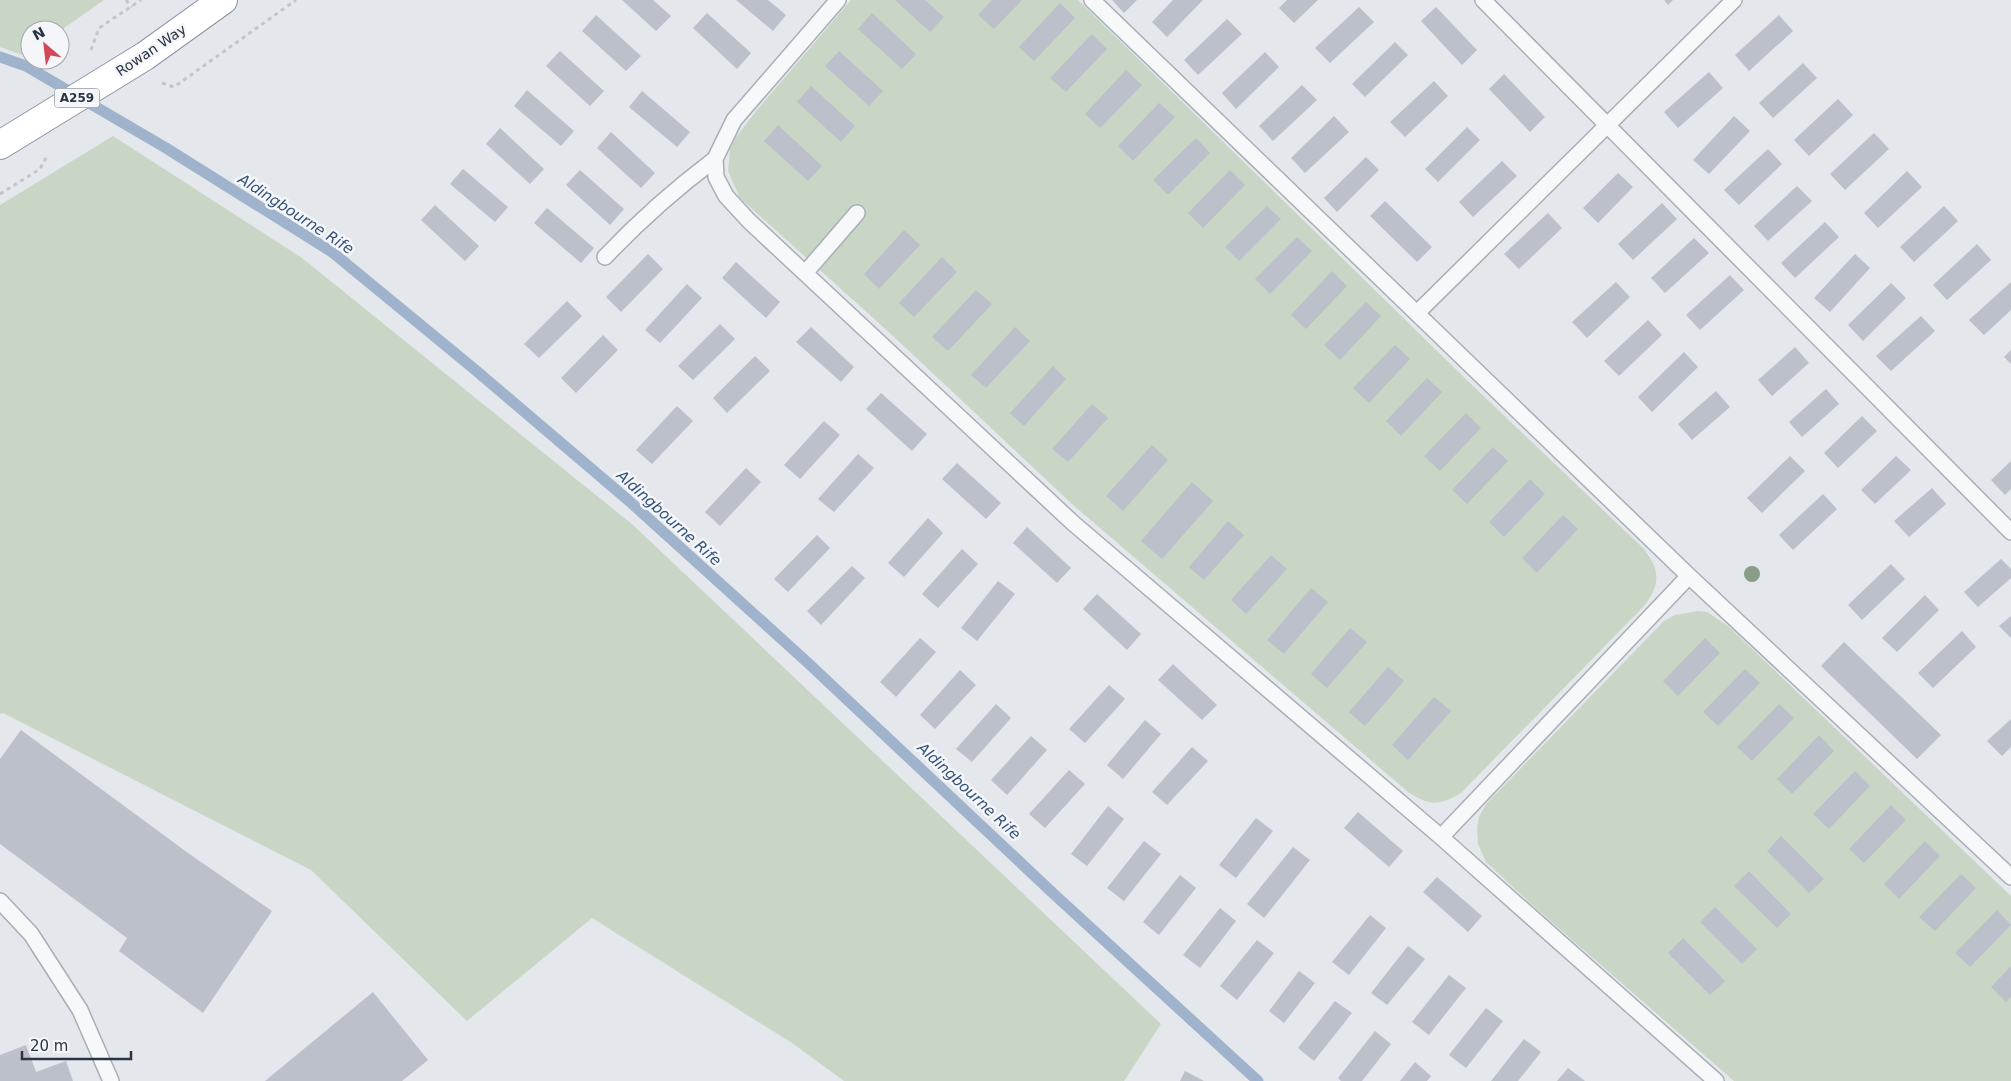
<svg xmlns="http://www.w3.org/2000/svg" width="2011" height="1081" viewBox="0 0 2011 1081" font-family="'DejaVu Sans',sans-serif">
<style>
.green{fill:#c9d6c5}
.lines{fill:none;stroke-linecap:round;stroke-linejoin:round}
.stream{stroke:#9fb4cc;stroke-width:11}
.building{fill:#bbc0ca}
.service-casing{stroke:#a9aeb7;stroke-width:18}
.trunk-casing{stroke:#8b94a3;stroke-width:30}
.path{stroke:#c2c5cb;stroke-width:3;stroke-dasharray:4 4;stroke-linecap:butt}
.service{stroke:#f7f8fa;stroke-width:15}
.trunk{stroke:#fff;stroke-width:28}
.tree{fill:#899d89}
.labels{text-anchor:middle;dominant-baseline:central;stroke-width:5;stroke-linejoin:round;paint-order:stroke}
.shield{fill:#f4f6f9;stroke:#676e7b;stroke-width:1}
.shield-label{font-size:12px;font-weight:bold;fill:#2b3445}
.street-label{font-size:14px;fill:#2b3445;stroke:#f4f6f9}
.water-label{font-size:15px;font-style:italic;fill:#34527a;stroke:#f4f6f9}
</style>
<rect width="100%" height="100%" fill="#e4e7ec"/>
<g class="green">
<polygon points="0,0 104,0 60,31 30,30 30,53 25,56 0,47"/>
<path d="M851 0H1078L1473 386 1643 548C1660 569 1661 583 1645 605L1461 793C1439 806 1430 806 1408 792L1072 504 892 335 740 198 728 171 730 149 734 140 756 111Z"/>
<polygon points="113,136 302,258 633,525 1161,1024 1124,1081 844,1081 792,1043 592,918 467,1021 311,870 3,713 0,714 0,205"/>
<polygon points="1698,611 1707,612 1728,626 2011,896 2011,1081 1734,1081 1531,904 1486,862 1478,844 1477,828 1479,817 1486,804 1664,621 1675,615"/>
</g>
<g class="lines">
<polyline class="stream" points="0,57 26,66 166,148 332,252 473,368 628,500 807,662 1056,896 1258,1081"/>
</g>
<g class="building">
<polygon points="622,0 653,0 671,16 656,31"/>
<polygon points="736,0 768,0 786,15 773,31"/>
<polygon points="895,0 925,0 944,17 930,32"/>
<polygon points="992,0 1022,0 994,29 978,15"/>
<polygon points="1112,0 1137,0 1124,13"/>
<polygon points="1173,0 1203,0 1167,37 1152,22"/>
<polygon points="1287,0 1318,0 1294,23 1279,8"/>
<polygon points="1664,0 1673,0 1668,5"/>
<polygon points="1060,3 1075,18 1034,61 1019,47"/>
<polygon points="1359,7 1374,22 1330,63 1315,48"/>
<polygon points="1436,7 1477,50 1462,65 1421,21"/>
<polygon points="707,13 751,53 737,69 693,28"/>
<polygon points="872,13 916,54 902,69 858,29"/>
<polygon points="596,15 641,56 626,71 582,31"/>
<polygon points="1779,15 1793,31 1749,71 1735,55"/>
<polygon points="1227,19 1242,34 1198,75 1184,60"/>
<polygon points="1092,34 1107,49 1066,92 1050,78"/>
<polygon points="1395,42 1408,55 1365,97 1352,84"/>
<polygon points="560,51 604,91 590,106 546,66"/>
<polygon points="839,51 883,91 869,106 825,66"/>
<polygon points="1265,52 1279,67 1236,109 1222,93"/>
<polygon points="1803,63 1817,78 1773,118 1759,103"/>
<polygon points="1126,70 1142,85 1100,128 1085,114"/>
<polygon points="1709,72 1723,88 1678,128 1664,112"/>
<polygon points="1504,74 1545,117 1530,132 1489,89"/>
<polygon points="1434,81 1448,96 1405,137 1390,122"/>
<polygon points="1302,85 1317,100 1273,141 1259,126"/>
<polygon points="811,86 855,126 841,142 797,102"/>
<polygon points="527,90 574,131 561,146 514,106"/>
<polygon points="642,91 690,132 677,147 629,107"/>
<polygon points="1838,99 1853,115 1809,156 1794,140"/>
<polygon points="1159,103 1175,117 1133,161 1118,146"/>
<polygon points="1334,116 1349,132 1305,173 1291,158"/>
<polygon points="1734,116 1750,131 1709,174 1693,160"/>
<polygon points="778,125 822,166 808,181 764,141"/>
<polygon points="1467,127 1480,140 1438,182 1425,169"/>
<polygon points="500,128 544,169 530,184 486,144"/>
<polygon points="611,132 655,173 641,188 597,148"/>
<polygon points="1874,133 1889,149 1845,190 1830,174"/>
<polygon points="1196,138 1210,153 1168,195 1153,180"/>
<polygon points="1768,149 1782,164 1739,205 1724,190"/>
<polygon points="1366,157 1379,170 1337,212 1324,198"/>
<polygon points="1502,161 1517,176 1473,217 1459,202"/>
<polygon points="463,169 508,207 495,222 450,184"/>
<polygon points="580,170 624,209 610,225 566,185"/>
<polygon points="1230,170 1245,185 1203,228 1188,213"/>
<polygon points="1907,171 1922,187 1878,228 1864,213"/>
<polygon points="1618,173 1633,187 1598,223 1583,208"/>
<polygon points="1797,186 1812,201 1768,241 1754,226"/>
<polygon points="1385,201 1432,247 1417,262 1370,216"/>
<polygon points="1662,203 1677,219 1633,260 1618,244"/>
<polygon points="435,205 479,246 465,261 421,220"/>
<polygon points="1267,206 1281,219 1239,261 1225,247"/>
<polygon points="1944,206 1958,221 1914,262 1900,247"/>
<polygon points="547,208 594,248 581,263 534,223"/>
<polygon points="1548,213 1562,228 1519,269 1504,254"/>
<polygon points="1825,222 1839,237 1795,278 1781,263"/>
<polygon points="904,230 920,245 879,289 864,274"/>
<polygon points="1297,237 1312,251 1270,294 1255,279"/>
<polygon points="1694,238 1709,253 1665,293 1651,278"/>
<polygon points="1977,244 1991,260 1947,300 1933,285"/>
<polygon points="648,254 663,269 621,312 606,297"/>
<polygon points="1855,254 1870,268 1830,312 1814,298"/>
<polygon points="942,257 957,272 914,317 899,303"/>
<polygon points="736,262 780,302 766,318 722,278"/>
<polygon points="1332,271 1347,286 1306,329 1291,315"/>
<polygon points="1730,275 1744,290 1700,330 1686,315"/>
<polygon points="1616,282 1630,297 1587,338 1572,322"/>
<polygon points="2011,282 2011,310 1984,335 1969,320"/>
<polygon points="1891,283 1906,298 1863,341 1848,325"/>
<polygon points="687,284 702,298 660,343 645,330"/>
<polygon points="976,290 992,304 948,351 932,337"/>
<polygon points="567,301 582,316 539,358 524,344"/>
<polygon points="1366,302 1381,316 1340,360 1324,345"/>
<polygon points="1921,316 1935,331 1891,371 1876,356"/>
<polygon points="1648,320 1662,335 1619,376 1604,361"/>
<polygon points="720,324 735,339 693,380 678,366"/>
<polygon points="811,327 854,367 841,382 796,342"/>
<polygon points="1015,327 1030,341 986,388 971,375"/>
<polygon points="603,335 618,350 576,393 561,378"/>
<polygon points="1395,345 1410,359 1369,403 1353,388"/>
<polygon points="1795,347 1809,363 1772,396 1758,380"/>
<polygon points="2011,350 2011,364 2004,357"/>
<polygon points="1684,352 1698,367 1652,412 1638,397"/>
<polygon points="755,356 770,371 727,413 713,398"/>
<polygon points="1053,366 1066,379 1024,426 1010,413"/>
<polygon points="1427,378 1442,392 1401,436 1386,421"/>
<polygon points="1826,389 1839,404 1802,437 1789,422"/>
<polygon points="1716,391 1730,407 1692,440 1678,424"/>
<polygon points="881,393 927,434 912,451 866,409"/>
<polygon points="1092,404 1108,418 1068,462 1052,449"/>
<polygon points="677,406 693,421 652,464 636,450"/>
<polygon points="1466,413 1481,428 1440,471 1424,456"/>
<polygon points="1862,416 1877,431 1838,468 1824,453"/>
<polygon points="824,421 840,435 800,479 784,465"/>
<polygon points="1152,445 1168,460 1123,511 1106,496"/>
<polygon points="1493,447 1508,461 1467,504 1452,490"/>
<polygon points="858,454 874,468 834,512 818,499"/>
<polygon points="1790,456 1805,471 1762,513 1747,498"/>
<polygon points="1896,456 1911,470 1875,504 1861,490"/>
<polygon points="2011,461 2011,489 2005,495 1991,480"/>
<polygon points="957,463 1001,503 986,519 942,479"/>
<polygon points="746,468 761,482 720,526 705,512"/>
<polygon points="1530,479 1545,494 1504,537 1489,522"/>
<polygon points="1192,482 1213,501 1162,559 1141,541"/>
<polygon points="1932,488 1946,504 1909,537 1894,521"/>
<polygon points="1823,494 1837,509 1793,550 1779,535"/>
<polygon points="1563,515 1578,529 1537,573 1522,558"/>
<polygon points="928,518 943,533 904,577 888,563"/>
<polygon points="1228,521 1244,535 1204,580 1189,567"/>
<polygon points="1027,527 1071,568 1057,583 1013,543"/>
<polygon points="817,535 830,548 788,592 774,579"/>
<polygon points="962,549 978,564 938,608 922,594"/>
<polygon points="1271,555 1287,569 1246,614 1231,600"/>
<polygon points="2001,559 2011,569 2011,578 1978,607 1964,592"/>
<polygon points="1891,564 1905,579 1862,620 1848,605"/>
<polygon points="852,566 865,578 821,625 807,611"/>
<polygon points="998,581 1015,594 977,641 961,628"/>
<polygon points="1311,588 1328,602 1284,654 1267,640"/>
<polygon points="1097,594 1141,634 1127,650 1083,609"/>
<polygon points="1925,595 1939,610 1897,652 1882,638"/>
<polygon points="2011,616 2011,638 1999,626"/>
<polygon points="1350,628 1367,642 1327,688 1311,674"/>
<polygon points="1962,631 1976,647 1933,688 1918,673"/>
<polygon points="920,638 936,652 896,697 880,682"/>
<polygon points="1705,638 1720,653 1678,696 1663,681"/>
<polygon points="1844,642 1941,735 1917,759 1821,666"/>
<polygon points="1173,664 1217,705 1202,720 1158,680"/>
<polygon points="1388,667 1404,681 1365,726 1349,712"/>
<polygon points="1745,669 1760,683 1718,726 1703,712"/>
<polygon points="960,670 976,685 935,729 920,715"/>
<polygon points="1109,685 1125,699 1085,743 1069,729"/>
<polygon points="1434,697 1451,711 1408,760 1392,745"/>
<polygon points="996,704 1011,718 972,762 956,749"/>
<polygon points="1779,704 1794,718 1752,761 1737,747"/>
<polygon points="2011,719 2011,747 2002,756 1987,741"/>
<polygon points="1145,720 1161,734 1123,779 1107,765"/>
<polygon points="21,730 188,853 272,911 203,1013 119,951 127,938 0,844 0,759"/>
<polygon points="1819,735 1834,751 1792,794 1777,779"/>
<polygon points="1031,736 1047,750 1007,795 991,780"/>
<polygon points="1192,747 1208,761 1167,805 1152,792"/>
<polygon points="1069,770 1085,784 1045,828 1029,814"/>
<polygon points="1855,771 1870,786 1829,829 1813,814"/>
<polygon points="1891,805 1906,820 1864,863 1849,849"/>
<polygon points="1108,806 1124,819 1087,866 1071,854"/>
<polygon points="1358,812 1403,851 1389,867 1344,828"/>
<polygon points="1256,818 1273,831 1236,878 1219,865"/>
<polygon points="1781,836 1824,879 1809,893 1767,851"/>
<polygon points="1144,841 1161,854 1124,901 1107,888"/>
<polygon points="1925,841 1940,856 1899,899 1884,884"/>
<polygon points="1293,847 1310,860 1264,918 1247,904"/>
<polygon points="1749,871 1791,914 1777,928 1734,886"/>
<polygon points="1961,874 1976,888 1935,931 1919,917"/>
<polygon points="1180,875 1196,888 1159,935 1143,922"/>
<polygon points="1437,877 1482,916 1468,932 1423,892"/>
<polygon points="1715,907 1757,949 1742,964 1700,922"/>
<polygon points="1220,908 1236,921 1200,968 1183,955"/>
<polygon points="1997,910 2011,925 1970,967 1955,953"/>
<polygon points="1370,915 1386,928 1349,975 1332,962"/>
<polygon points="1683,938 1725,981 1710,995 1668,953"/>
<polygon points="1257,940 1274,953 1237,1000 1220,986"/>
<polygon points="1408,946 1425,959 1387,1005 1371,993"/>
<polygon points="2011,966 2011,997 2006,1002 1991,987"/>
<polygon points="1299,971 1315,983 1284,1023 1269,1011"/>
<polygon points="1449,975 1466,988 1429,1035 1412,1022"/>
<polygon points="373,992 428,1060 402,1081 265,1081"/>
<polygon points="1335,1001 1352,1013 1314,1061 1298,1048"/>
<polygon points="1486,1008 1503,1021 1466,1068 1449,1055"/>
<polygon points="1375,1031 1391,1044 1362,1081 1341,1081 1338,1078"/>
<polygon points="1524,1039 1541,1052 1518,1081 1491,1081"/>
<polygon points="26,1045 36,1072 66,1061 73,1081 0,1081 0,1055"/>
<polygon points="1415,1062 1431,1076 1427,1081 1400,1081"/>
<polygon points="1568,1068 1585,1081 1557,1081"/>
<polygon points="1185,1071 1204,1081 1180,1081"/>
</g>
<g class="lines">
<defs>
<g id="service">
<polyline points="838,0 734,120 715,159 716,177 726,196 749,221 1073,523 1441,837 1716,1081"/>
<polyline points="1092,0 1689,576 2011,877"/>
<polyline points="1483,0 2011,532"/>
<path d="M605 257C640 220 674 190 715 159"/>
<polyline points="806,272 857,213"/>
<polyline points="1417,313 1734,0"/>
<polyline points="1441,837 1689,576"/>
<polyline points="0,901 31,934 80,1010 111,1081"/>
</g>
<polyline id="trunk" points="0,145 145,56 223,0"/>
</defs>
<use href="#service" class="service-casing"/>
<use href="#trunk" class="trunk-casing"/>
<g class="path">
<polyline points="126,0 132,7"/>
<polyline points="91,50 99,28 141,0"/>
<polyline points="162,83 174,87 296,0"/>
<polyline points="0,194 40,169 47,156"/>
</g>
<use href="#service" class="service"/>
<use href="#trunk" class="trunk"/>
</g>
<circle class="tree" cx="1752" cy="574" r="8"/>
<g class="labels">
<rect class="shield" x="54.5" y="88.5" width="45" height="19" rx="4"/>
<g class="shield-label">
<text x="77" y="98">A259</text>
</g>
<g class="street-label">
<text transform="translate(151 50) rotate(-34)">Rowan Way</text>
</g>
<g class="water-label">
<text transform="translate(296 214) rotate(33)">Aldingbourne Rife</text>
<text transform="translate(669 518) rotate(42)">Aldingbourne Rife</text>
<text transform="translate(969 791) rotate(43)">Aldingbourne Rife</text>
</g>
</g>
<g transform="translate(45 45) rotate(332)"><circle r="24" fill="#f4f6f9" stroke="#a4a8b1"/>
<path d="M0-4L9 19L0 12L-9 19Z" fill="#d1495b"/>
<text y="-8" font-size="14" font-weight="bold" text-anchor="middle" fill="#2b3445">N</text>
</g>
<path d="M22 1051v8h109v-8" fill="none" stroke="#2b3445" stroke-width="2.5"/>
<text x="30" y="1051" font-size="15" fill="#2b3445" stroke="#f4f6f9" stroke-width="4" paint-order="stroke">20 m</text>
</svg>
